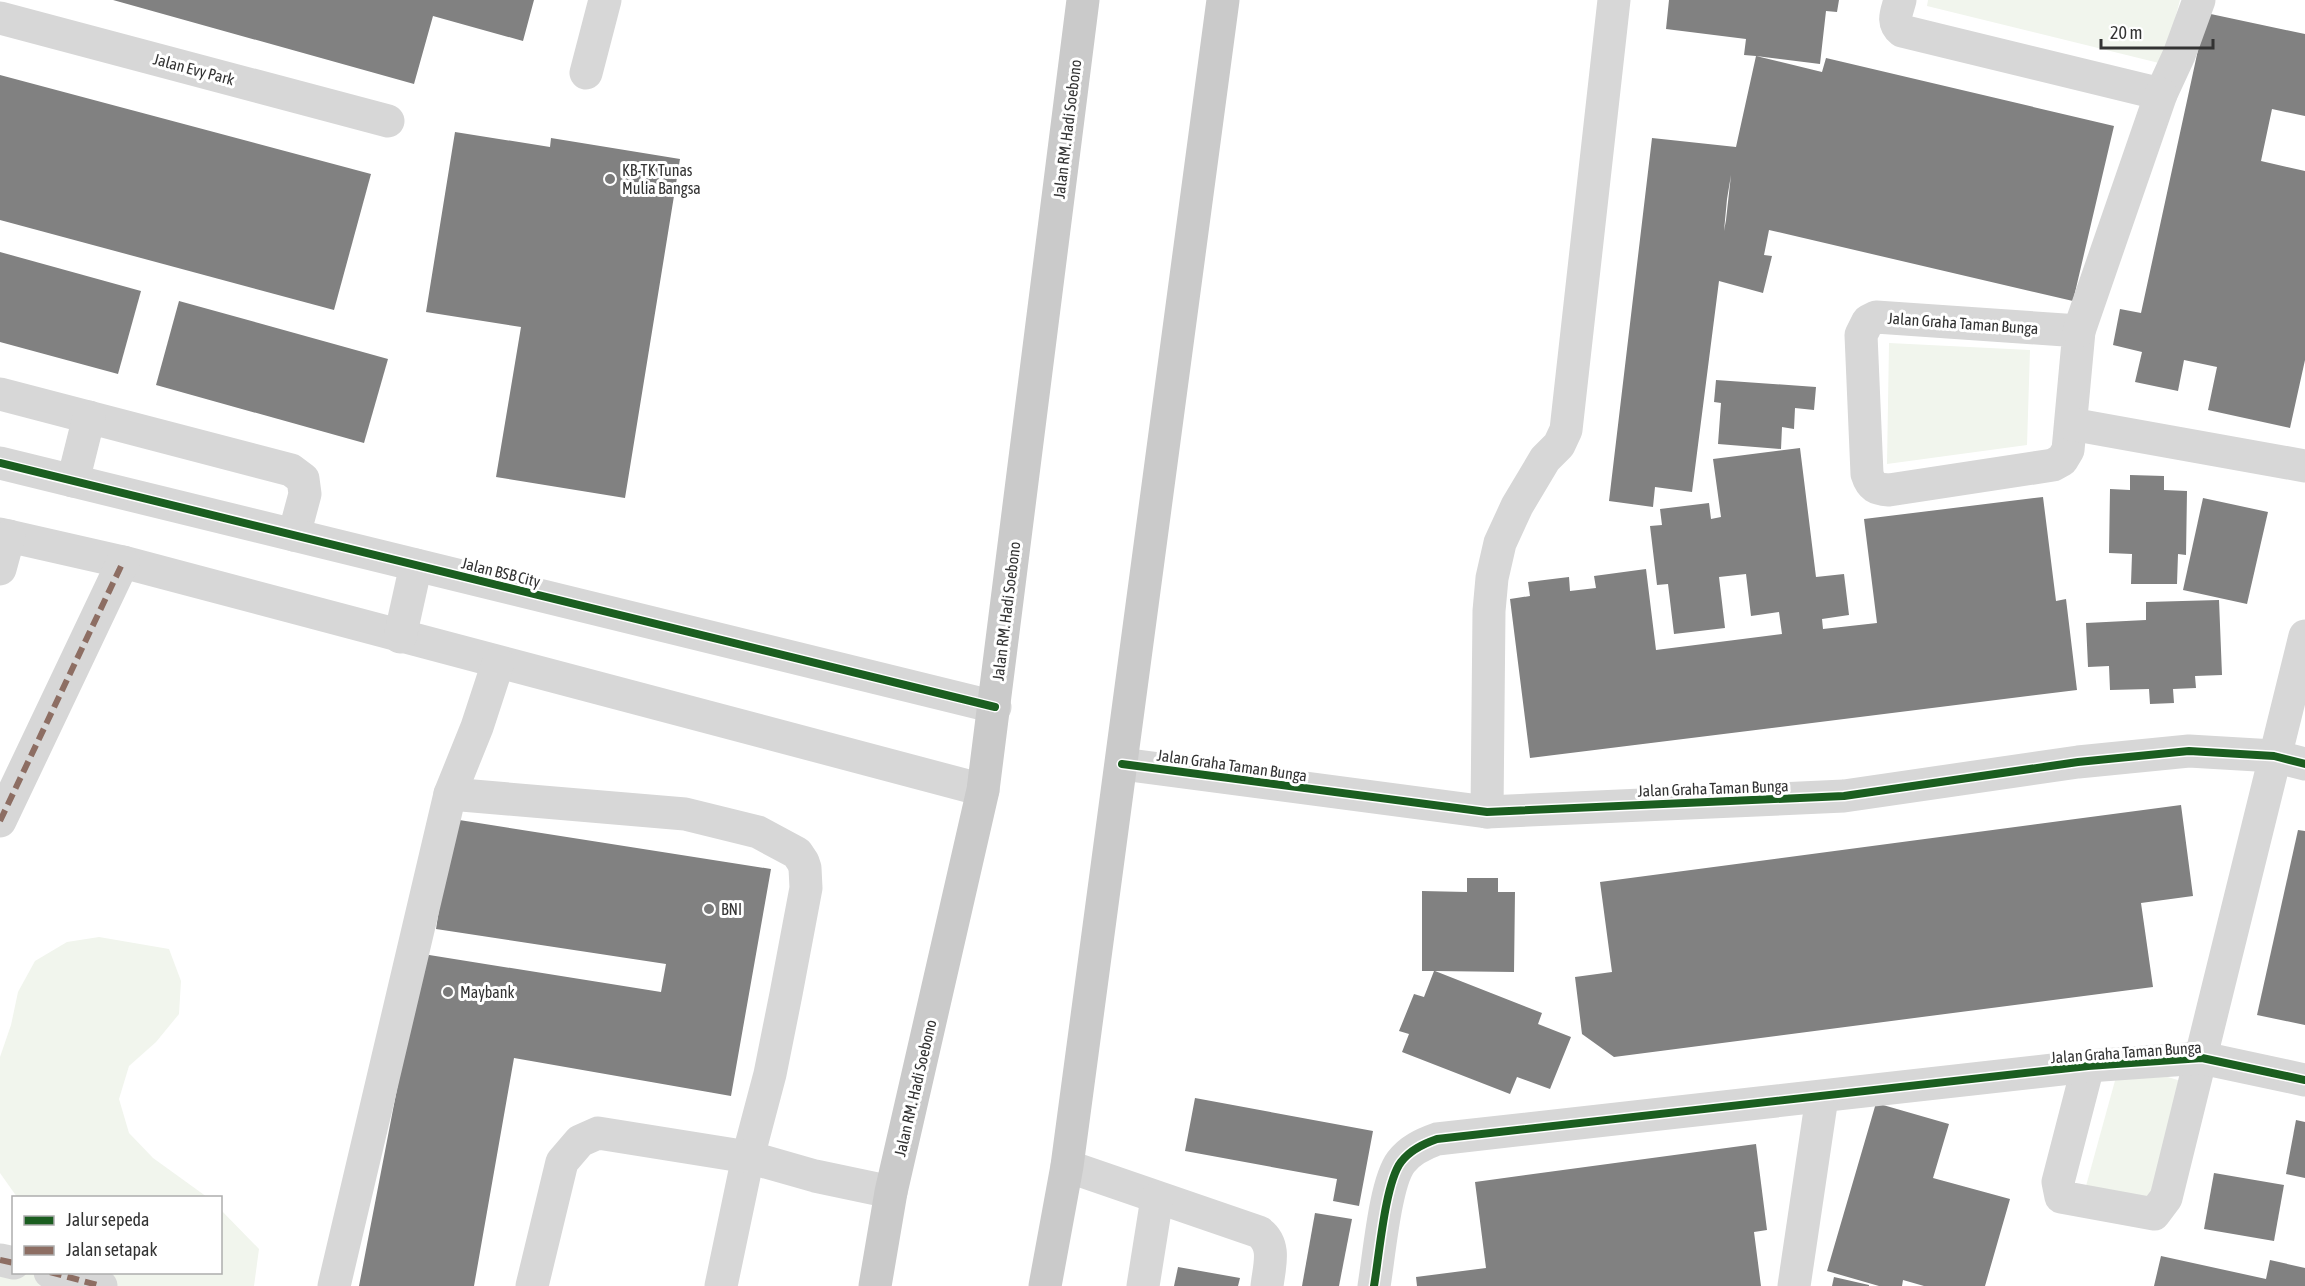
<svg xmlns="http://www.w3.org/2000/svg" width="2305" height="1286" viewBox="0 0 2305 1286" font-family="'Asap Condensed',sans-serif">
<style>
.green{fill:#f1f5ed}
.building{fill:#818181;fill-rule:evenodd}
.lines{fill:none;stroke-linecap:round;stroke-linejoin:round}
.minor{stroke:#d7d7d7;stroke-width:33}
.major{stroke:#cacaca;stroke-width:33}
.quiet{stroke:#8d6e63;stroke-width:6;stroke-dasharray:12 6;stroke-linecap:butt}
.cycleway-casing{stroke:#fff;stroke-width:11}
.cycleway{stroke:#1b5e20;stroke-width:8}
.poi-dot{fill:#7a7a7a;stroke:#fff;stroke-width:2}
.labels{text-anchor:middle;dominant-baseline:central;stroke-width:6;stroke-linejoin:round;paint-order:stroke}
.street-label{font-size:16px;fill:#333;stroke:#fff}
.poi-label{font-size:16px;fill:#333;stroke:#fff;text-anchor:start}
</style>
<rect width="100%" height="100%" fill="#fff"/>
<g class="green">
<polygon points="1928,0 2180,0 2163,64 1927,6"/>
<polygon points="1889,343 2030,350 2027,445 1887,464"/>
<polygon points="99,937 169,949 181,981 179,1014 156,1042 129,1066 119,1099 129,1133 153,1158 207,1197 17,1197 0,1173 0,1057 11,1025 18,992 35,961 67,942"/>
<polygon points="2151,1072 2191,1084 2157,1204 2086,1186 2116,1077"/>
<polygon points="221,1210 259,1249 254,1286 0,1286 0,1276 16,1272 220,1272"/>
</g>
<g class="building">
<polygon points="113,0 534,0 523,41 433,16 414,84"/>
<path d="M1669 0H1839L1837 12 1826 11 1820 64 1756 56 1822 72 1826 58 2114 126 2073 301 1769 230 1764 255 1772 256 1763 293 1719 281 1692 492 1655 487 1653 507 1609 501 1652 138 1736 147 1756 56 1744 55 1746 39 1666 29ZM1731 175 1726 220 1724 231 1727 199Z"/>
<polygon points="2206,13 2305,34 2305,116 2272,109 2261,161 2305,171 2305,360 2290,428 2208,410 2217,367 2184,360 2178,391 2135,382 2142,352 2113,345 2120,309 2141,313"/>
<polygon points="0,75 371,174 334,310 0,220"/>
<polygon points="455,132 550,147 551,138 680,159 625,498 496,477 521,327 426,312"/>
<polygon points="0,252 141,291 118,374 0,342"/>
<polygon points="179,301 388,359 364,443 156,385"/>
<polygon points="1716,380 1816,387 1814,410 1795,408 1794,429 1782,427 1781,449 1718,444 1721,403 1714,402"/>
<polygon points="1800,448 1816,577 1844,574 1849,615 1822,619 1823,629 1877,623 1864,519 2043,497 2056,601 2066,599 2077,690 1530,758 1510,599 1530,596 1528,582 1569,577 1570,591 1596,588 1594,576 1646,569 1656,650 1782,634 1779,612 1751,616 1746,574 1719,577 1725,628 1674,634 1668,584 1657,585 1650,526 1662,525 1660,509 1709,503 1711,519 1721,517 1713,459"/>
<polygon points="2130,475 2164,476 2164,490 2187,491 2186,555 2178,554 2177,584 2131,584 2132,554 2109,553 2110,489 2130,490"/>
<polygon points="2203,498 2268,512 2247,604 2183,590"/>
<polygon points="2219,600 2222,675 2195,676 2196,688 2173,689 2174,703 2150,704 2149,689 2110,690 2109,666 2088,667 2086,623 2146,620 2146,602"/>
<polygon points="2181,805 2193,896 2141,903 2153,987 1614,1057 1582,1034 1575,977 1612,972 1600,882"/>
<polygon points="453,819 771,869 731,1096 514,1058 474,1286 359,1286 423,954 661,992 666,964 436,929"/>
<polygon points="2298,830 2305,831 2305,1025 2257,1015"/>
<polygon points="1467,878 1498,878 1498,892 1515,892 1514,972 1435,971 1542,1013 1538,1024 1571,1037 1550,1089 1517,1077 1510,1094 1402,1052 1409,1034 1399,1031 1414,994 1424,997 1434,971 1422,971 1422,891 1467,892"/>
<polygon points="1195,1098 1373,1131 1359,1206 1333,1201 1337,1179 1185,1151"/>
<polygon points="1876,1103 1949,1124 1933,1178 2010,1199 1985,1286 1924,1286 1903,1280 1902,1286 1879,1286 1827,1271"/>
<polygon points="2296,1120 2305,1122 2305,1178 2286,1174"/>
<polygon points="1756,1144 1767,1230 1754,1232 1761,1286 1417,1286 1416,1277 1486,1268 1475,1182"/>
<polygon points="2214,1173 2284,1185 2274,1241 2204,1229"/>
<polygon points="1315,1213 1352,1219 1339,1286 1302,1286"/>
<polygon points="2161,1256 2266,1279 2270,1260 2305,1268 2305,1286 2154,1286"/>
<polygon points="1178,1267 1240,1278 1238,1286 1174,1286"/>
<polygon points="1834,1277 1869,1285 1869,1286 1832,1286"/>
</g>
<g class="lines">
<g class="minor">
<path d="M1900 0C1897 12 1891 22 1902 31L2161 94 2179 55 2199 0"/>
<polyline points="0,18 388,121"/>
<polyline points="586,73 605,0"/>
<path d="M1876 317 2079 331 2068 450 2062 460 2053 465 1889 490C1876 489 1871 487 1867 474L1861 335 1868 321Z"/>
<polyline points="2079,331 2161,94"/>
<polyline points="0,394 291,470 303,479 305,494 294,535"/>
<polyline points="2071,424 2305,466"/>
<polyline points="0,463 995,707"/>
<polyline points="73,481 89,417"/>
<polyline points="0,534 123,562 983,790"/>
<polyline points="0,569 9,536"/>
<polyline points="400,637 416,565"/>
<polyline points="1122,764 1487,812 1844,796 2078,762 2189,751 2274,756 2305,764"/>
<polyline points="450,794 685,814 758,832 797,853 803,862 805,868 806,888 786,994 770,1074 748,1157 721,1286"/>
<polyline points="1487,812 1489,611 1492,578 1500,543 1517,506 1545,459 1559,445 1566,430 1614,0"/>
<polyline points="0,821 123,562"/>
<polyline points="2088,1066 2058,1182 2061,1197 2154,1214 2166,1198 2305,636"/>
<path d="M1067 1166 1259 1232C1277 1245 1269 1267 1267 1286"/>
<polyline points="0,1260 14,1263"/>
<polyline points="50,1272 101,1286"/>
<polyline points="334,1286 450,794 477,727 498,663"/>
<polyline points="532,1286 562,1162 580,1141 598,1133 748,1157 815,1176 891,1192"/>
<polyline points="1143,1286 1157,1198"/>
<path d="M1374 1286C1379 1257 1385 1183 1401 1162 1410 1150 1423 1144 1437 1139L2088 1066 2202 1058 2305 1080"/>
<polyline points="1794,1286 1822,1097"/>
</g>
<g class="major">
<polyline points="875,1286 891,1192 983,790 1083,0"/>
<polyline points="1045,1286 1067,1166 1223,0"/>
</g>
<g class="quiet">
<polyline points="0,821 123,562"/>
<polyline points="0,1260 14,1263"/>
<polyline points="50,1272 101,1286"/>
</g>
<defs>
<g id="cycleway">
<polyline points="0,463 995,707"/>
<polyline points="1122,764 1487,812 1844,796 2078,762 2189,751 2274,756 2305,764"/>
<path d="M1374 1286C1379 1257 1385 1183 1401 1162 1410 1150 1423 1144 1437 1139L2088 1066 2202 1058 2305 1080"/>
</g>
</defs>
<use href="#cycleway" class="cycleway-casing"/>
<use href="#cycleway" class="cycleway"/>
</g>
<g class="poi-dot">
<circle cx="610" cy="179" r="6"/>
<circle cx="709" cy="909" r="6"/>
<circle cx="448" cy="992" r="6"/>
</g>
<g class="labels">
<g class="street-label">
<text transform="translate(194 69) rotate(15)">Jalan Evy Park</text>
<text transform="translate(1067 129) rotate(-83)">Jalan RM. Hadi Soebono</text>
<text transform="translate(1963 323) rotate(4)">Jalan Graha Taman Bunga</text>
<text transform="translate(501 572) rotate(14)">Jalan BSB City</text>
<text transform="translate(1006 611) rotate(-83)">Jalan RM. Hadi Soebono</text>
<text transform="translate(1232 765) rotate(8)">Jalan Graha Taman Bunga</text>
<text transform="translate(1713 788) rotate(-2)">Jalan Graha Taman Bunga</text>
<text transform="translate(2126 1052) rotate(-4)">Jalan Graha Taman Bunga</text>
<text transform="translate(915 1088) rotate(-77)">Jalan RM. Hadi Soebono</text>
</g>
<g class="poi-label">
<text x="622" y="170">KB-TK Tunas<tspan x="622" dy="18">Mulia Bangsa</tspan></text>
<text x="721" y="909">BNI</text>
<text x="460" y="992">Maybank</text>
</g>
</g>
<rect x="12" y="1196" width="210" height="78" fill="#ffffff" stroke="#adadad" stroke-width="1.5"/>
<rect x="24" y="1216" width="30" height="9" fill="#1b5e20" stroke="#adadad" stroke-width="1.5"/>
<text x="66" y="1226" font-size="18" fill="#333333">Jalur sepeda</text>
<rect x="24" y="1246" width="30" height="9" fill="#8d6e63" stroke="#adadad" stroke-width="1.5"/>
<text x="66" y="1256" font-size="18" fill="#333333">Jalan setapak</text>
<path d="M2101 39v9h112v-9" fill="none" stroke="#333333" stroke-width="3"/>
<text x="2110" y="39" font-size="18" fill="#333333" stroke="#ffffff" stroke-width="4.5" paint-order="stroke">20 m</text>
</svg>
